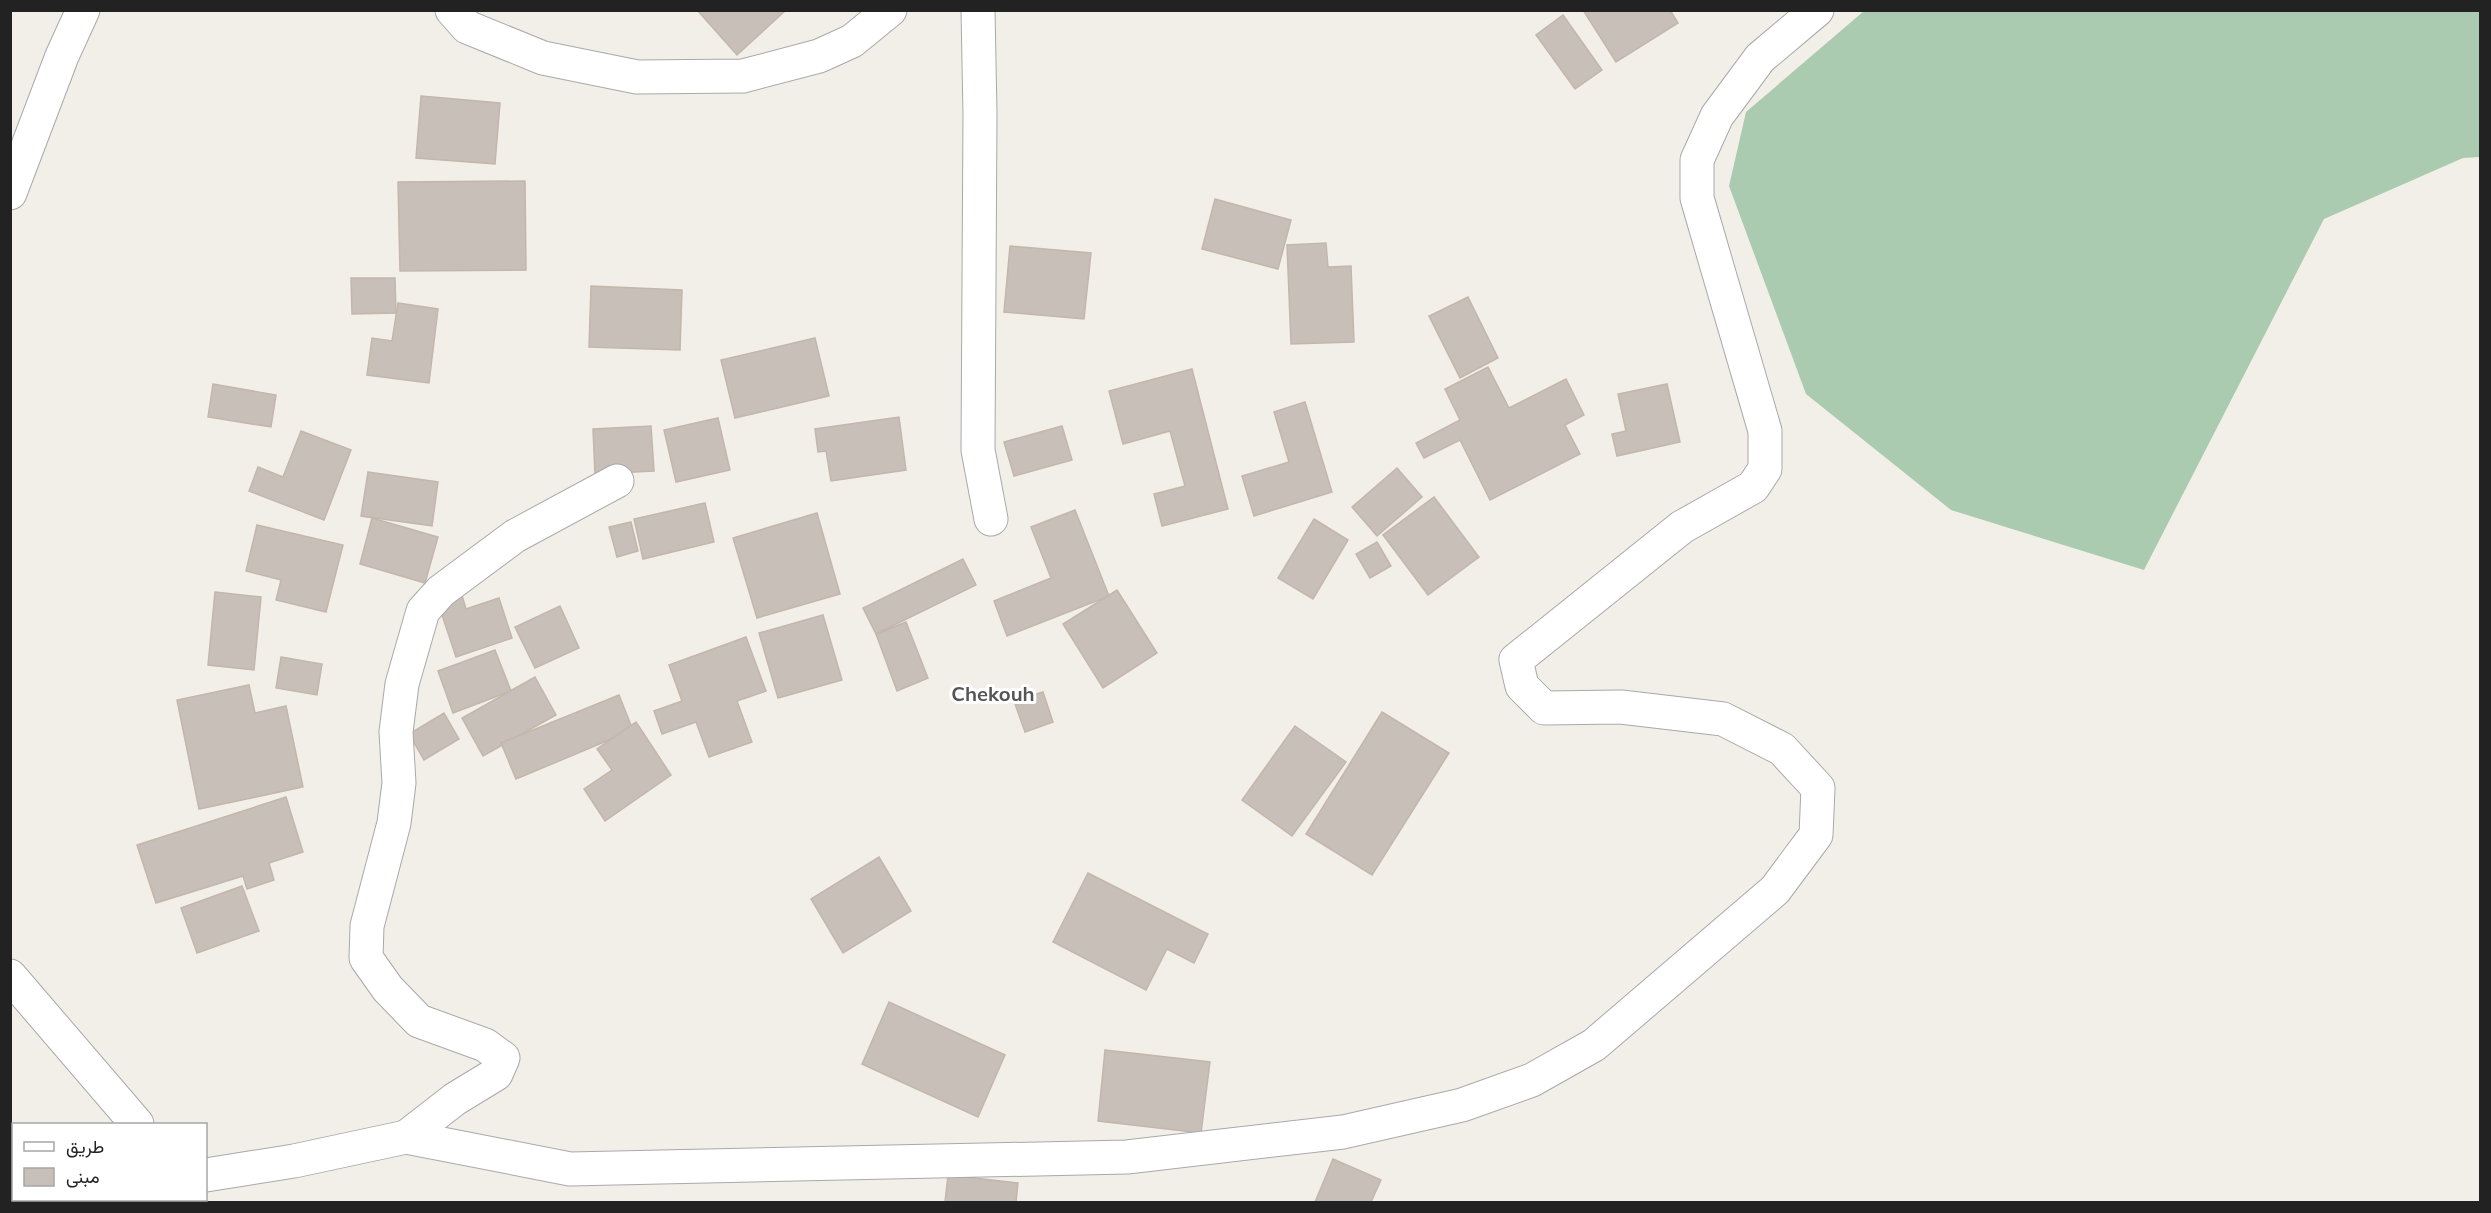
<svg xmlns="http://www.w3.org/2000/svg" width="2491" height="1213" viewBox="0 0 2491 1213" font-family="Mulish,Vazirmatn,sans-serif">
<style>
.cemetery{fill:#aacbaf}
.building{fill:#c7bfb8;stroke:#c4b6ab;stroke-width:1.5}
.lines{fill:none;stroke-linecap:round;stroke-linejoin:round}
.minor-casing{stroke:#a9a9a9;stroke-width:35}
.minor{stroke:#fff;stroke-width:33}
.labels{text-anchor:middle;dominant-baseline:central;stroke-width:6;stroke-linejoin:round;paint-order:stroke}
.quarter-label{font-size:20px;font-weight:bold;fill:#555;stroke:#fff}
</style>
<rect width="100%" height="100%" fill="#f2efe9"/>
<polygon class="cemetery" points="1864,11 2480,11 2480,157 2463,158 2324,219 2144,570 1951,510 1806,394 1729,186 1746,112"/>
<g class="building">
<polygon points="697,10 786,10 737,55"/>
<polygon points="1583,10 1670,10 1678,23 1616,62"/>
<polygon points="1563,15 1602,70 1575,89 1536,35"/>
<polygon points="421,96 500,103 495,164 416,158"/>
<polygon points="525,181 526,270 400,271 398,182"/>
<polygon points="1215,199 1291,220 1278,269 1202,249"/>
<polygon points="1326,243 1328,267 1351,266 1354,342 1291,344 1287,245"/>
<polygon points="1010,246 1091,253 1084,319 1004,312"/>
<polygon points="351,278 395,278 396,313 352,314"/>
<polygon points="591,286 682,290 680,350 589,347"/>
<polygon points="1468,297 1498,358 1460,378 1429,316"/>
<polygon points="398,303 438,309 429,383 367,375 372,338 392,341"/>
<polygon points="815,338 829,396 735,418 721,360"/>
<polygon points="1488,367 1509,408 1566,379 1584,415 1565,425 1580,454 1490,500 1460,440 1424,458 1416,443 1460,420 1445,389"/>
<polygon points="1192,369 1228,509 1162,526 1154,494 1185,486 1170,431 1123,444 1109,391"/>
<polygon points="213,384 276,395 271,427 208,417"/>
<polygon points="1667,384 1680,442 1617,456 1612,434 1626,431 1618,394"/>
<polygon points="1305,402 1332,492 1254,516 1242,476 1289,462 1274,412"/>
<polygon points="899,417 906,470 831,481 826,451 818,452 815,429"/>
<polygon points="718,418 730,470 676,482 664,430"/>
<polygon points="651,426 654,471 595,474 593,429"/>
<polygon points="1062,426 1072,460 1014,476 1004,442"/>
<polygon points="301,431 351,450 324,520 249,491 258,467 283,477"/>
<polygon points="1397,468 1422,497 1377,536 1352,507"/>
<polygon points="368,472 438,482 432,526 361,516"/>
<polygon points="1434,497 1479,557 1428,595 1383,535"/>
<polygon points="705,503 714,542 643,559 634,519"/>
<polygon points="1075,510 1109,596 1007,636 994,601 1051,578 1031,527"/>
<polygon points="817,513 840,594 757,618 733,538"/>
<polygon points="372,518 438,537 425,583 360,564"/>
<polygon points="1314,519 1348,540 1313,599 1278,578"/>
<polygon points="631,522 638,551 617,557 609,527"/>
<polygon points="257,525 343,545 326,612 276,600 281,580 246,571"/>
<polygon points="1377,542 1391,566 1370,578 1356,554"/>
<polygon points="963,559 976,585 876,634 863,608"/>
<polygon points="1117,590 1157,653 1103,688 1063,624"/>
<polygon points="215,592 261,597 254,670 208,665"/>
<polygon points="461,592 466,609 499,598 512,638 456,657 437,600"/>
<polygon points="560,606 579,648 535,668 515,627"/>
<polygon points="823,615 842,680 778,698 759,633"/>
<polygon points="906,622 928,678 897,691 876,634"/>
<polygon points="746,637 766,691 737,701 752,742 709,757 696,722 662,734 654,711 682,701 669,665"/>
<polygon points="495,650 511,691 453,713 438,671"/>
<polygon points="281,657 322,664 317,695 276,688"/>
<polygon points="535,677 556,715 483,756 462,718"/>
<polygon points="249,685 255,713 286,706 303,787 199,809 177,700"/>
<polygon points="1043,692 1053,722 1025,732 1014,701"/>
<polygon points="619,695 633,730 516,779 501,743"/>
<polygon points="1382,712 1449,753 1372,875 1306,834"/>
<polygon points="444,713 459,739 424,760 409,734"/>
<polygon points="636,722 671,775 605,821 584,789 612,770 597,749"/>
<polygon points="1295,726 1346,762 1292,836 1242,800"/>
<polygon points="286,797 303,852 269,863 274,880 247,889 243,876 156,903 137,845"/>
<polygon points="879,857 911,911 843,953 811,899"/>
<polygon points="1088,873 1208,934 1194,963 1167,949 1146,990 1053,942"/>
<polygon points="242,886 259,931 197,953 181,908"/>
<polygon points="889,1002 1005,1055 978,1117 862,1064"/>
<polygon points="1105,1050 1210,1062 1201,1133 1098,1121"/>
<polygon points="1333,1159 1381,1180 1371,1202 1315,1202"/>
<polygon points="948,1175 1018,1183 1016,1202 945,1202"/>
</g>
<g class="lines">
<defs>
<g id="minor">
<polyline points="452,10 467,27 543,58 637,77 743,76 819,56 852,41 890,10"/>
<polyline points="978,10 980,114 978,450 991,519"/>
<polyline points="10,193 62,56 83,10"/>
<polyline points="10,976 137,1124"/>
<polyline points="406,1137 455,1099 496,1074 503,1058 485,1045 419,1021 388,989 366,958 367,926 394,823 399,783 396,732 402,684 423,611 441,591 515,536 617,481"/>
<polyline points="206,1175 294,1161 406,1137 570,1169 1127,1157 1343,1132 1462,1105 1532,1080 1594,1045 1775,890 1816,835 1818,788 1782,749 1723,719 1621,707 1544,708 1522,686 1516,660 1682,527 1753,487 1765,469 1765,431 1697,198 1697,160 1717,116 1760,58 1817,10"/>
</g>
</defs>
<use href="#minor" class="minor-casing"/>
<use href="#minor" class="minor"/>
</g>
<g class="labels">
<g class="quarter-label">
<text x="993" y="693">Chekouh</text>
</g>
</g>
<rect width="2491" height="1213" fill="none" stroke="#222222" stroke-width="24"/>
<rect x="12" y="1123" width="195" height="78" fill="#ffffff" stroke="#a7a7a7" stroke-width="1.5"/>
<rect x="24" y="1142" width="30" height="9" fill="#ffffff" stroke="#a7a7a7" stroke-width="1.5"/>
<text x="66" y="1153" font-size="18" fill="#222222">طريق</text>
<rect x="24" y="1168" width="30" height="18" fill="#c7bfb8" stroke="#a7a7a7" stroke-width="1.5"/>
<text x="66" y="1183" font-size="18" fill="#222222">مبنى</text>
</svg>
